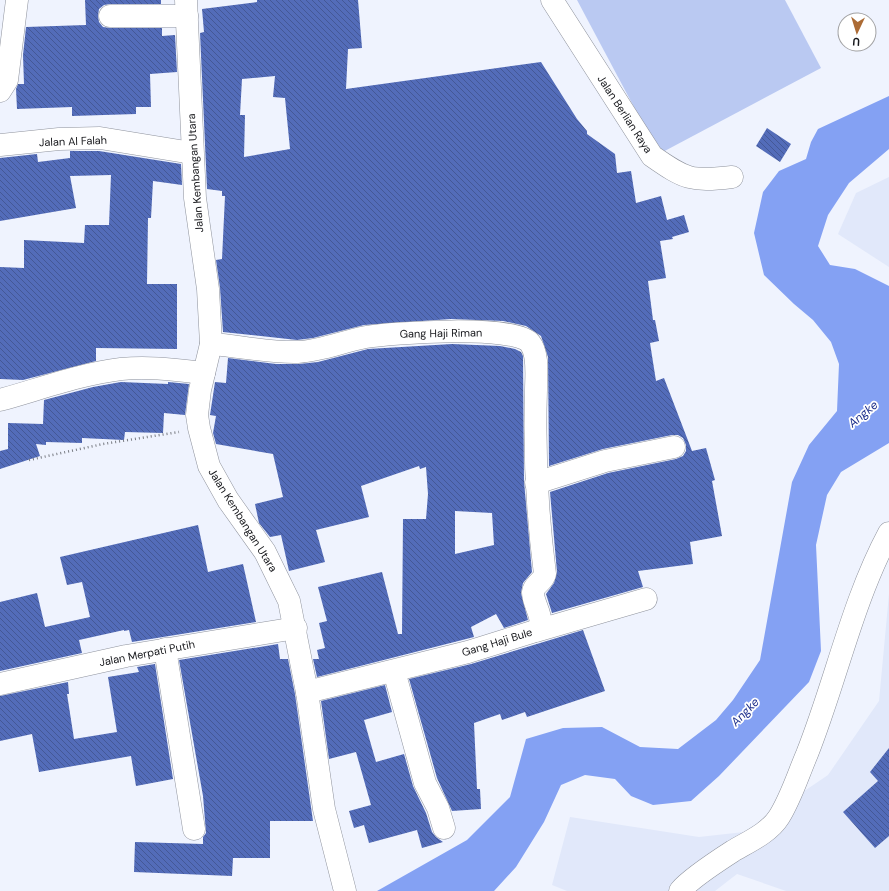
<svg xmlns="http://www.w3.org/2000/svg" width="889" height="891" viewBox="0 0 889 891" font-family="'DM Sans',sans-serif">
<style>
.built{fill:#e1e8fa}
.garden{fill:#bac9f2}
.water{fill:#84a1f3}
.building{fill:url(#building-back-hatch);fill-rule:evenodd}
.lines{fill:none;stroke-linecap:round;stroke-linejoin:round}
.minor-casing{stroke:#8f939d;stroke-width:23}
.path{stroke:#797c83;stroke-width:2.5;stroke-dasharray:1 3;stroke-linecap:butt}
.minor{stroke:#fff;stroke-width:22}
.labels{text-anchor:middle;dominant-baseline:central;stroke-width:3.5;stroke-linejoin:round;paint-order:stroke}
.street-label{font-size:11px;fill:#16171b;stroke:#fff}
.water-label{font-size:12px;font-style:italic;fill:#1d2f8c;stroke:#fff}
</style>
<defs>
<pattern id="building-back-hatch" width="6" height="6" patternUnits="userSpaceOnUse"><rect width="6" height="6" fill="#536cb9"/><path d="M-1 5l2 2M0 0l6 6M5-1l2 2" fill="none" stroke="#445896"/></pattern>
</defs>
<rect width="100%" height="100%" fill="#eff3fe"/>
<g class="built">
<polygon points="889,177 889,267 838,234 856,193"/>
<polygon points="889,594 889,891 786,891 737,874 715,891 567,891 552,885 570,817 699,837 744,832 828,775 879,701"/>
</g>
<polygon class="garden" points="577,0 785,0 821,68 659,154"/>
<polygon class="water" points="889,96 889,149 849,183 828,215 818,246 830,265 855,269 889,286 889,443 841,472 827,495 816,545 821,651 809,682 719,776 691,801 653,805 631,796 615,779 585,775 561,785 544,822 516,867 494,891 377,891 467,840 510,797 526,739 563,728 602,727 640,747 678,749 716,720 733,700 760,660 792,482 809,445 837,411 839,364 831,342 813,320 794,304 764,275 754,233 763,192 779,171 806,159 811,142 818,129"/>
<g class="building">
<polygon points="85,0 161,0 161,4 110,4 104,5 99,9 98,16 99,22 103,27 110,28 162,28 162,36 175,35 177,72 150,74 151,107 136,107 136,114 72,116 72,107 17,109 16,89 18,84 24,84 23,55 26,27 86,25"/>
<path d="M257 0H358L362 48 348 49 346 89 541 62 577 119 587 131V134L615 154 617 173 631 171 636 203 661 196 667 220 684 215 689 232 672 237 673 239 660 241 666 278 648 281 653 320H655L659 341 650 343 656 381 664 378 692 451 706 448 715 480 712 481 722 536 690 542 693 564 638 571 643 587 552 613 546 594 554 583 557 572 550 492 608 473 676 459 683 456 686 451V445L683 438 678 435H672L603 449 549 466 548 357 541 336 526 326 503 321 451 319 364 325 313 338 297 340 223 332 220 288 216 260 222 259 225 196H222V191L207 189 200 33 204 32 202 9 257 2ZM275 76 273 97 285 98 290 149 244 157 245 115H240L242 79Z"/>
<polygon points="767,128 791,144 780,162 756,146"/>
<polygon points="70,151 99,151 181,164 182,185 153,181 151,218 148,218 147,284 177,284 177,349 96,348 96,361 23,380 0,379 0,267 24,268 24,240 84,243 85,225 109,225 111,175 70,176 76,208 0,221 0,158 37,154 38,162 70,158"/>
<path d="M452 344 500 346 515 349 521 352 523 356 524 481 532 572 523 583 521 593 528 620 504 628 496 614 471 627 474 637 317 677 313 659H319L317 650 325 648 319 623 327 621 318 587 382 572 398 634H402L403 519H426L428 494 426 467 420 469 419 466 361 486 369 517 316 530 325 562 289 571 281 535 270 537 259 523 255 504 283 497 273 454 216 444 213 433 216 416 210 415 215 382 226 383 228 358 276 364H299L318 362 368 349ZM455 511 492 513 494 545 455 554Z"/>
<polygon points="121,382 168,384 168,382 189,384 185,415 164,413 163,433 125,432 124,440 82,438 82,443 46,442 46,445 36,444 40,456 0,469 0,451 8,449 8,423 43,424 44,400 93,387"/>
<polygon points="198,525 208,572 243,564 256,622 132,642 129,630 124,631 124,630 79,640 82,653 0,671 0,602 37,593 45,627 90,617 82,582 67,585 60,557"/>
<polygon points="583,630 605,691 527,717 525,712 502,720 500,714 474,723 477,789 480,789 481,809 452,811 437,778 409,679 471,664"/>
<polygon points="278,644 280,659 288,659 295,694 313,821 270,821 270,858 233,858 232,876 134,872 135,842 203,844 203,837 206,833 203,796 179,660"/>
<polygon points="155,664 173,779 136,786 131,756 39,772 32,734 0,741 0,696 68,682 69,694 67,694 74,739 117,732 108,677 139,672 137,667"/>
<polygon points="385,685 392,712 364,720 376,762 404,754 413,786 426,813 432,832 436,837 443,842 422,848 417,830 369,843 364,825 354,828 349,811 371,805 356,752 329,759 321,701"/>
<polygon points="889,748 889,836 875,848 843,812 878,781 870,772"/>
</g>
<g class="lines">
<defs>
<g id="minor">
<polyline points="186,0 195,198 208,289 211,344 200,390 197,415 199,428 209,466 228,500 265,552 289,601 307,692 324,809 345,891"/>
<path d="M552 0 652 156C685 179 691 182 732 177"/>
<polyline points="110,16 187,16"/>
<polyline points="0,91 7,80 17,0"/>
<polyline points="0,145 59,139 100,138 192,153"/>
<path d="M211 344C240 346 270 353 298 352 321 351 344 341 366 337 391 333 515 324 530 343 539 354 536 376 536 390 534 452 537 513 545 574 543 582 534 584 533 592 532 605 551 625 532 632L468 652 307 692"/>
<path d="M0 400C40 389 80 374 121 369 149 366 177 370 204 373"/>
<polyline points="536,483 605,461 674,447"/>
<polyline points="536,631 646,599"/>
<polyline points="165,649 194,829"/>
<polyline points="394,671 425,783 438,808 444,828"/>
<polyline points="0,684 126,656 296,628"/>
<path d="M680 891C690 879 719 860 733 851 748 842 769 833 779 817 791 798 798 775 807 754 836 681 852 602 889 533"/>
</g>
</defs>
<use href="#minor" class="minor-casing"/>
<polyline class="path" points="29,460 103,444 179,432"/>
<use href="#minor" class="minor"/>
</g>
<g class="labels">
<g class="street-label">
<text transform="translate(625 114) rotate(57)">Jalan Berlian Raya</text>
<text transform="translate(73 141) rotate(-2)">Jalan Al Falah</text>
<text transform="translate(195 173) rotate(-94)">Jalan Kembangan Utara</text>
<text transform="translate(441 333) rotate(-1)">Gang Haji Riman</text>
<text transform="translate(243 520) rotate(58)">Jalan Kembangan Utara</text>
<text transform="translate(497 642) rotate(-17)">Gang Haji Bule</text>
<text transform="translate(147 653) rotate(-11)">Jalan Merpati Putih</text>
</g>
<g class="water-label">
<text transform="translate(863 414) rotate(-40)">Angke</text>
<text transform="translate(745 712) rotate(-46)">Angke</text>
</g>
</g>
<g transform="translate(857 32) rotate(184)"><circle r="19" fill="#ffffff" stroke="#a2a2a4"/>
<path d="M0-3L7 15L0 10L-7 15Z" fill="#ac6b35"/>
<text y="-6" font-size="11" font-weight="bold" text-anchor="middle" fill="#16171b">U</text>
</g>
</svg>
